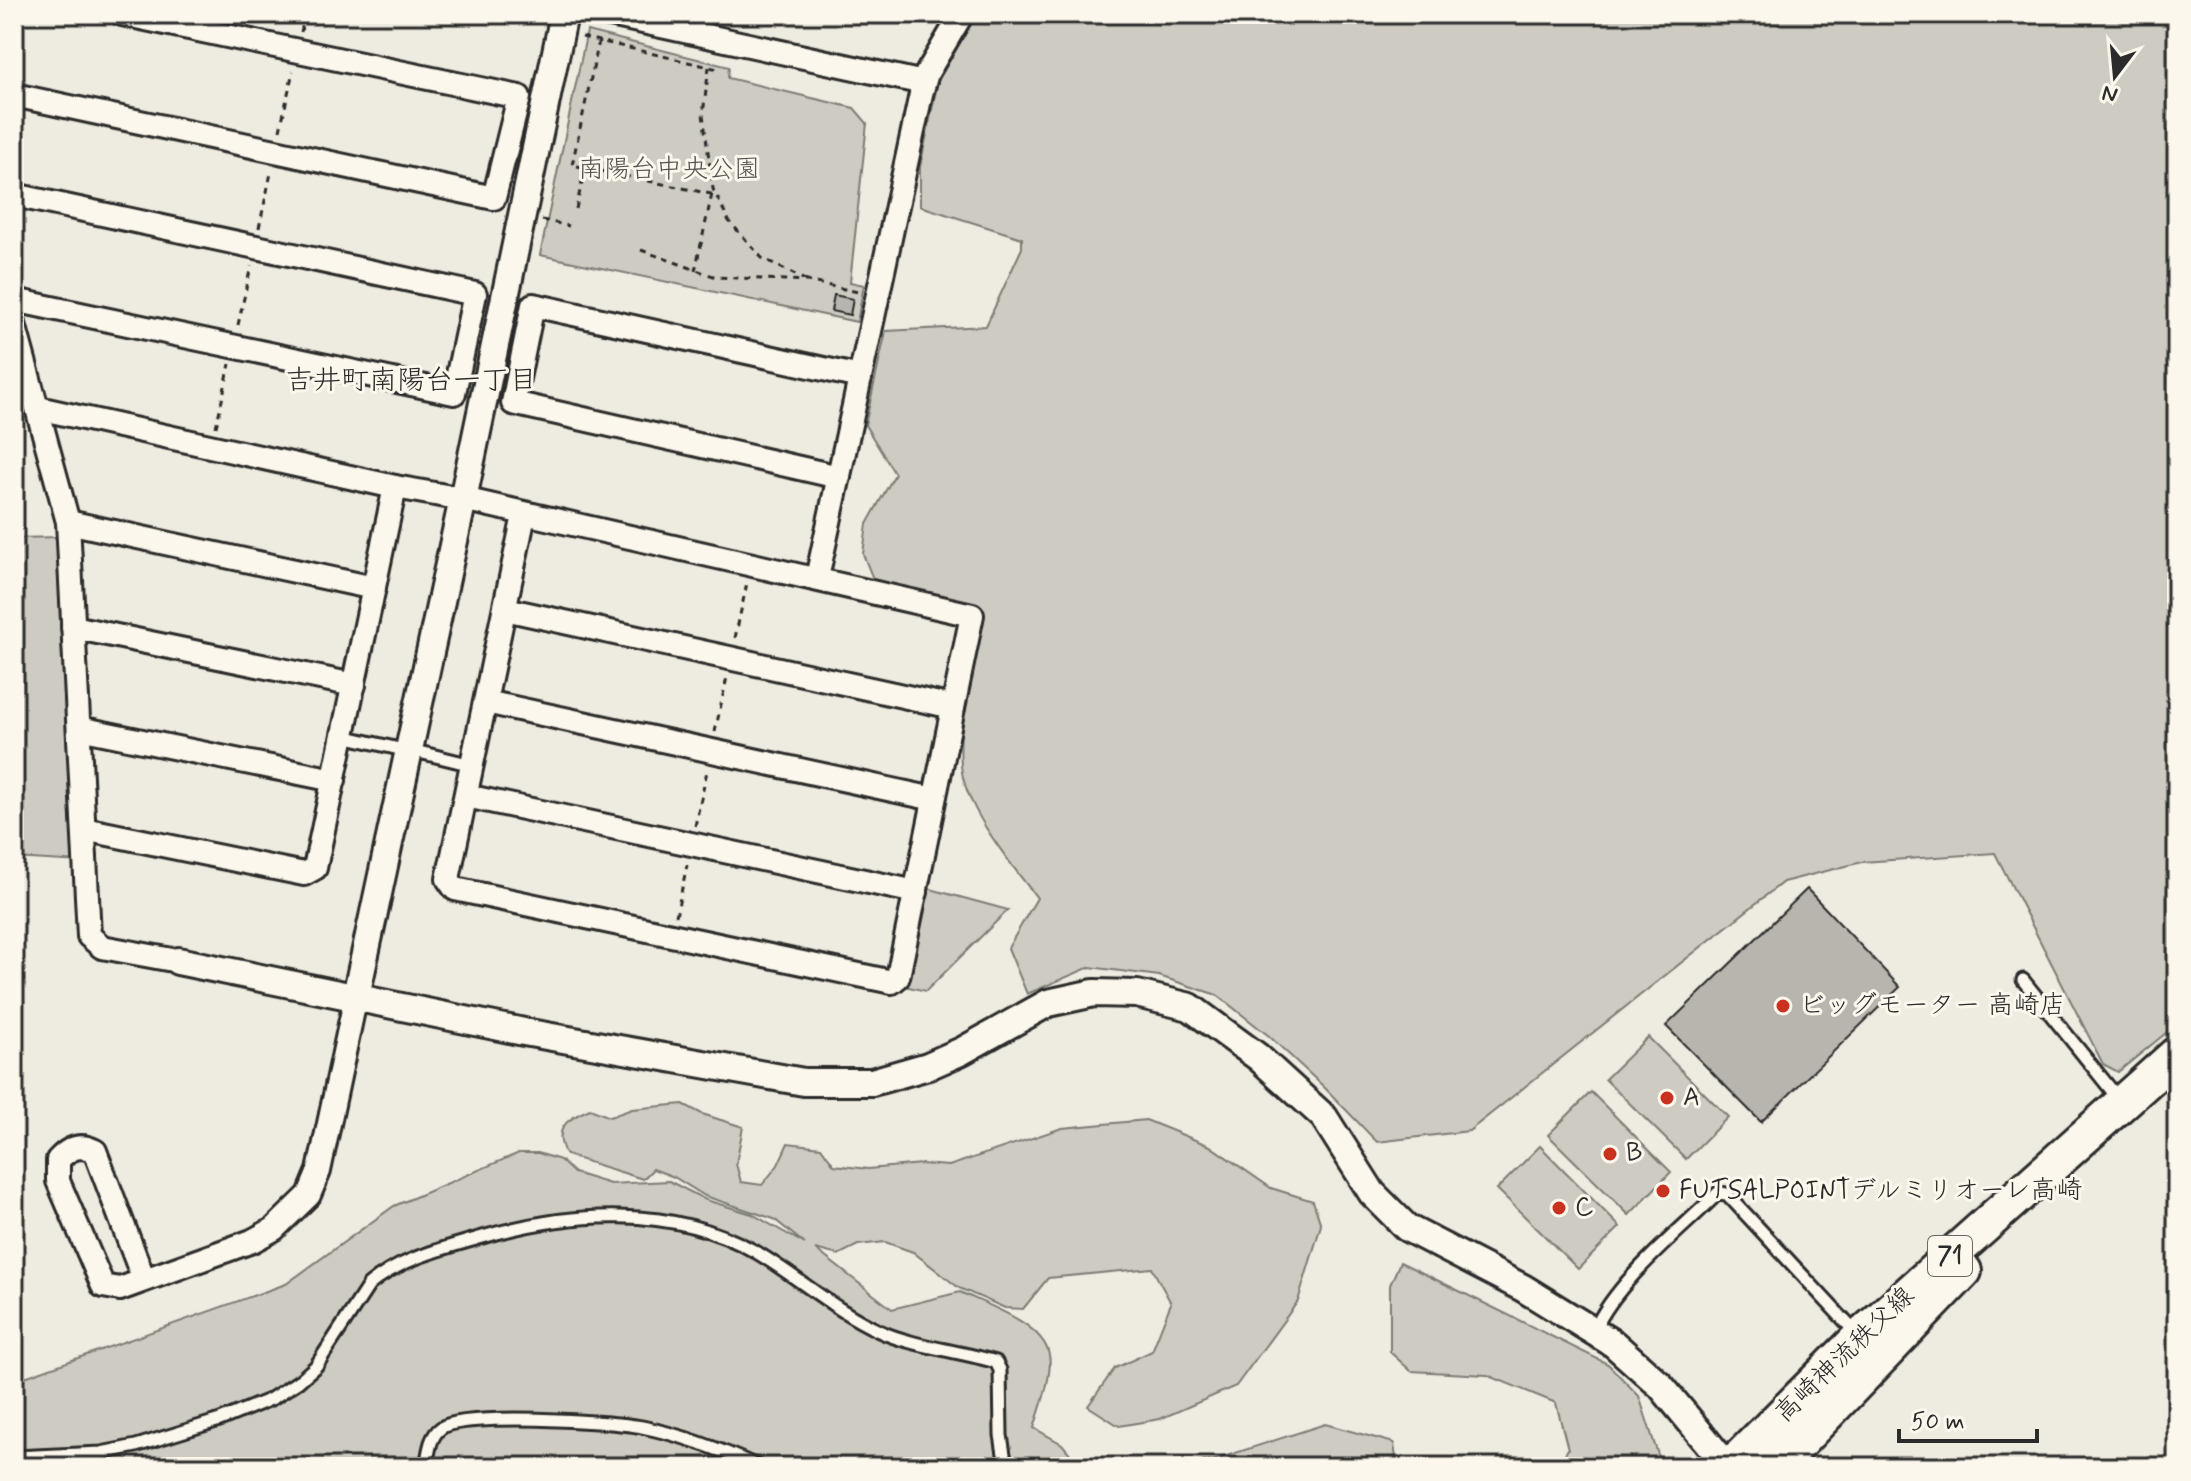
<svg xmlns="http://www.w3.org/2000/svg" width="2191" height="1481" viewBox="0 0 2191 1481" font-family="Mynerve,'Klee One',sans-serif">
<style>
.green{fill:#cecbc2;stroke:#7c7b76;stroke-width:2}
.building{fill:#b8b5ae;stroke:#2b2b2b;stroke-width:2}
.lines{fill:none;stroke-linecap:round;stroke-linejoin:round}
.service-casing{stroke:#2b2b2b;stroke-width:17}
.minor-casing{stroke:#2b2b2b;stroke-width:28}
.tertiary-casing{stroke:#2b2b2b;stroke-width:32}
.primary-casing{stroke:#2b2b2b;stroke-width:40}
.path{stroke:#2b2b2b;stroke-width:3;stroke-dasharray:6 6;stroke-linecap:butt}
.service{stroke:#fbf7ec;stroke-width:11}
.minor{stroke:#fbf7ec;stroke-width:22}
.tertiary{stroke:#fbf7ec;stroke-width:26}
.primary{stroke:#fbf7ec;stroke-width:34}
.poi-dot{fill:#c8321e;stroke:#fbf7ec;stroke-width:3}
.labels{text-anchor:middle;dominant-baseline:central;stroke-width:6;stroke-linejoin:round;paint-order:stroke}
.shield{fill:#fbf7ec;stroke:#696865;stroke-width:2}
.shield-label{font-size:24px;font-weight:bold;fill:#2b2b2b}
.park-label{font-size:26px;fill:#545351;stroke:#fbf7ec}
.poi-label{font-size:26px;fill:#2b2b2b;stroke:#fbf7ec;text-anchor:start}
.street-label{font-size:26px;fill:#2b2b2b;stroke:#fbf7ec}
.neighbourhood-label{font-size:28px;fill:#2b2b2b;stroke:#fbf7ec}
</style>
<rect width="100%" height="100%" fill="#eeebe0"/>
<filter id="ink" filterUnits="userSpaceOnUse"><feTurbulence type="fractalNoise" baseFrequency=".0125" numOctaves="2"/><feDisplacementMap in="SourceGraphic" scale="16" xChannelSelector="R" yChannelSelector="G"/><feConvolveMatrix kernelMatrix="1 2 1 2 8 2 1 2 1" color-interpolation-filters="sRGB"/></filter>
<g filter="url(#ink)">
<g class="green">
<path d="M976 14H2177V1024L2118 1072 2103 1064 1995 853 1862 862 1783 882 1469 1131 1377 1142 1324 1087 1269 1036 1217 995 1159 976 1090 967 1027 994 1008 948 1037 898C1012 865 964 808 961 765 957 715 974 661 982 612L873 579 863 554 867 524 895 474 865 425 886 331 986 326 1022 248V238L920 206V167L938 81Z"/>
<polygon points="587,31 729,67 728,78 854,108 867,123 850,282 864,285 857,322 540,255"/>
<polygon points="63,537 81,862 14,858 14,538"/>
<polygon points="923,887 1008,910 926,991 900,985"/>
<polygon points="1648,1037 1728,1117 1686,1159 1605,1079"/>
<polygon points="1591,1092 1671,1172 1629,1215 1548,1135"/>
<path d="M683 1104 702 1114 743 1127 736 1164 741 1182 762 1185 778 1165 788 1143 821 1147 834 1165 868 1169 921 1164 949 1166 1062 1128 1146 1120 1210 1146 1271 1188 1313 1201 1321 1225 1298 1301 1236 1386 1160 1419 1119 1426 1088 1406 1115 1368 1152 1351 1171 1303 1152 1268 1048 1278 1023 1309 1005 1308 959 1288 913 1252 885 1242 858 1245 838 1255 815 1249 892 1309 960 1292C987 1305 1043 1323 1049 1355 1053 1374 1040 1409 1034 1428L1062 1444 1081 1467H14V1358L22 1378 286 1284 394 1206 519 1153H538L560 1160 574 1173 610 1184 669 1181 706 1200 752 1214 805 1244 774 1219 705 1196 674 1177 653 1169 643 1179 566 1155C552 1129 566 1119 590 1109L610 1117 632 1109Z"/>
<polygon points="1540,1146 1620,1227 1578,1269 1497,1189"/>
<polygon points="1400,1262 1608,1364 1639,1396 1662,1467 1557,1467 1568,1449 1556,1403 1487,1375 1411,1371 1390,1352 1390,1285"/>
<polygon points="1325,1424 1394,1443 1397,1467 1167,1467 1214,1460"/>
</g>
<g class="building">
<polygon points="834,295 853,299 850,315 831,311"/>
<polygon points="1807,889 1900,987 1761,1122 1666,1026"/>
</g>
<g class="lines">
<defs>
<g id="service">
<polyline points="343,736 395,748"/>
<polyline points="419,752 472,765"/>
<polyline points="2023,980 2121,1102"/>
<path d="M1594 1331C1617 1280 1678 1233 1718 1193L1727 1194 1857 1334"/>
<path d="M14 1457 101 1453 136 1446 220 1420 271 1399 299 1381 316 1366 369 1285C399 1259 442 1249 479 1238 570 1211 671 1204 756 1252 798 1277 834 1310 879 1331 911 1346 960 1351 996 1362L1000 1370 1001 1435 1006 1467"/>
<path d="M426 1467C429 1453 429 1437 441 1428 462 1412 612 1421 642 1427 682 1435 722 1450 759 1467"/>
</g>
<g id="minor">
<polyline points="606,14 924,83"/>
<polyline points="14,95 494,198 519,97 122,14"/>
<polyline points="14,195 475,294 454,393 14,300"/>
<polyline points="14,324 68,522 89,936 102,947 178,961"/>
<polyline points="38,408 395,487 463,499 972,615 898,977 892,982 455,889 448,879 524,515"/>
<polyline points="839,477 513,403 533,305 860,377"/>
<polyline points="68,522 374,588"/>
<polyline points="817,578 921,94 927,73 962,14"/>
<polyline points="505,609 953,707"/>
<polyline points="73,627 354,685"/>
<polyline points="486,702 934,799"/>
<polyline points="79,728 334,780"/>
<polyline points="466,796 916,892"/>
<polyline points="84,829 304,874 315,868 395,487"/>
<path d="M144 1280 95 1151C80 1143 69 1148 58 1160V1181L103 1286 120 1289 252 1241 274 1229 309 1195 319 1171 356 996"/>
</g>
<g id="tertiary">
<polyline points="178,961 524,1032 804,1082 872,1082 928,1066 962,1051 1048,1003 1094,993 1137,994 1190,1007 1258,1057 1324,1117 1372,1193 1407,1228 1523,1288 1614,1344 1661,1386 1728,1467"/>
<polyline points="356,996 463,499 564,14"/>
</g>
<g id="primary">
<polyline points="1730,1467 1860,1337 2177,1054"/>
<polyline points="1776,1467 1964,1271"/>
</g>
</defs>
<use href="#service" class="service-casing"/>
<use href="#minor" class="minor-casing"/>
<use href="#tertiary" class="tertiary-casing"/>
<use href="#primary" class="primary-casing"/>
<g class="path">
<polyline points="301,32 305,14"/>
<polyline points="582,37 722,70"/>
<polyline points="599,41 572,165 716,195"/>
<polyline points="709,67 703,114 713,189 729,221 762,258 807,281"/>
<polyline points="280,130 293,71"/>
<polyline points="576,209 585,168"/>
<polyline points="542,220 569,226"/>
<polyline points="259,228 271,173"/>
<polyline points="641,250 716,277 807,281 858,292"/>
<polyline points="695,271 712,194"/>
<polyline points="238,325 251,266"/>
<polyline points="216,427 230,364"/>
<polyline points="735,638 747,583"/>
<polyline points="715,732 727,677"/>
<polyline points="695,826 707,771"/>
<polyline points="676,916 687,865"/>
</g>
<use href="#service" class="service"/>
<use href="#minor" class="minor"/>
<use href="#tertiary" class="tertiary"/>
<use href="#primary" class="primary"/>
</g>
</g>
<g class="poi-dot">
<circle cx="1783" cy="1006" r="8"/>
<circle cx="1667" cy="1098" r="8"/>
<circle cx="1610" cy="1154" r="8"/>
<circle cx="1663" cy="1191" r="8"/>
<circle cx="1559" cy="1208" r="8"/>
</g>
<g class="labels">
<rect class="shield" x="1928" y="1236" width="44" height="40" rx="6"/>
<g class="shield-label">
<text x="1950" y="1256">71</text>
</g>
<g class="park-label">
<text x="669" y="170">南陽台中央公園</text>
</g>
<g class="poi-label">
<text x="1799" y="1006">ビッグモーター 高崎店</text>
<text x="1683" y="1098">A</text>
<text x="1626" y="1154">B</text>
<text x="1679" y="1191">FUTSALPOINTデルミリオーレ高崎</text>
<text x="1575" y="1208">C</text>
</g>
<g class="street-label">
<text transform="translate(1845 1355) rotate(-44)">高崎神流秩父線</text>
</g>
<g class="neighbourhood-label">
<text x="411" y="381">吉井町南陽台一丁目</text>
</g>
</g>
<rect width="2191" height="1481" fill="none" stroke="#fbf7ec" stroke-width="48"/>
<rect x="24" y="24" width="2143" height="1433" fill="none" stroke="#2b2b2b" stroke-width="3" filter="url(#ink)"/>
<g transform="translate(2115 76) rotate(196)" stroke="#fbf7ec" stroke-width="6" paint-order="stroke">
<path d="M0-6L14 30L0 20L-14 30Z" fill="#2b2b2b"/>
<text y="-12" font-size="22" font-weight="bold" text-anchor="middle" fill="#2b2b2b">N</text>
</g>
<path d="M1899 1429v12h138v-12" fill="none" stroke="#2b2b2b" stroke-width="4"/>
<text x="1911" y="1429" font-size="24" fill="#2b2b2b" stroke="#fbf7ec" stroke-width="6" paint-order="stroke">50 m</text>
</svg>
